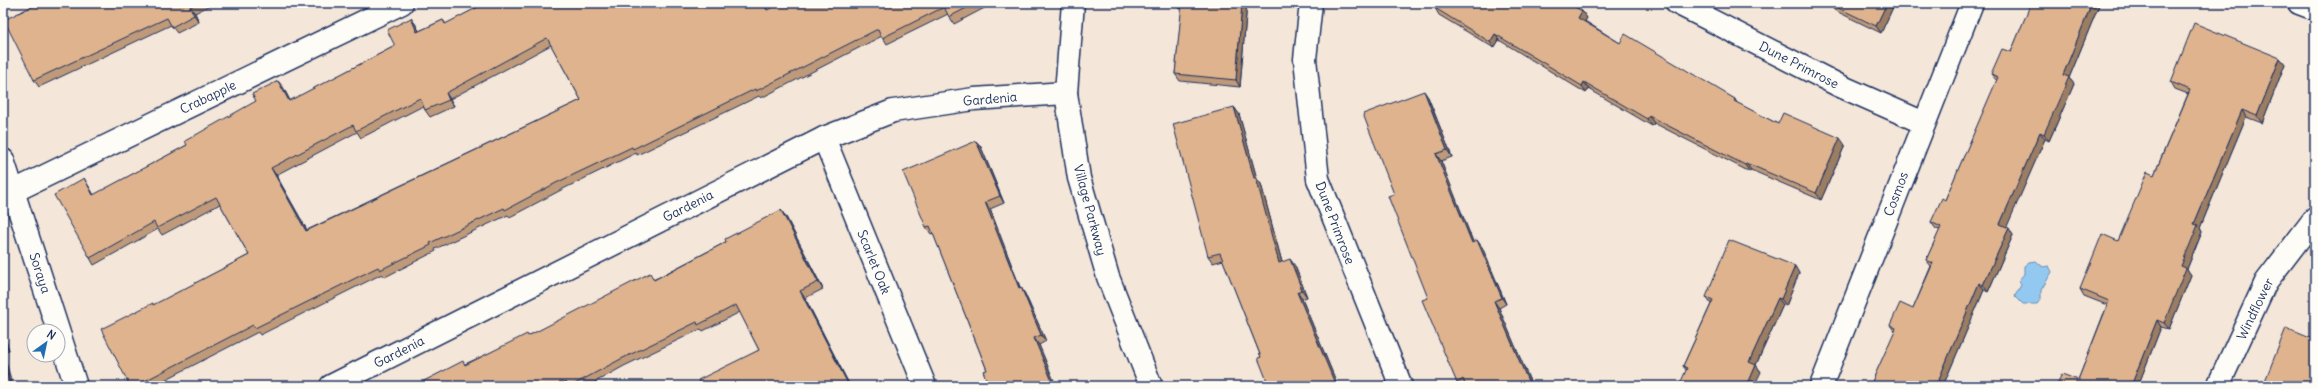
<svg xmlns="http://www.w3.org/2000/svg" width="2318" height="389" viewBox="0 0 2318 389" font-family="Delius,sans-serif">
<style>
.water{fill:#93c9f1;stroke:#638bb6}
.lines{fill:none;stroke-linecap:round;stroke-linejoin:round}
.street-casing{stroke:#1b2f5e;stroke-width:25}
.street{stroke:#fdfcf7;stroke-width:22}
.wall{fill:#bf9a7a;stroke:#1b2f5e;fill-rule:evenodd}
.shaded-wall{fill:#9b7d63;stroke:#1b2f5e}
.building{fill:#deb38e;stroke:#1b2f5e;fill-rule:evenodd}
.labels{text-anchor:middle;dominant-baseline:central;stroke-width:4;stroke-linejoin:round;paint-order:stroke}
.street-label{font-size:13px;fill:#1b2f5e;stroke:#fdfcf7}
</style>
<rect width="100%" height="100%" fill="#f4e6d8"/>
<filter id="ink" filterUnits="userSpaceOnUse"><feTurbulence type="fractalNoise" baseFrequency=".025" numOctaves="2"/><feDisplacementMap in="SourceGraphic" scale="8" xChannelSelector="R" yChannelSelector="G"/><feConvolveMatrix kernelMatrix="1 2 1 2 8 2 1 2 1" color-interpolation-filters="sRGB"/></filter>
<g filter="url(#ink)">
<polygon class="water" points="2036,261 2043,267 2049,266 2052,272 2041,290 2041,299 2037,304 2023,304 2015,296 2021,285 2019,280 2024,274 2024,266 2029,262"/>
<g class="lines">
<defs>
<g id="street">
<polyline points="1073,3 1066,93 1079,178 1108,277 1151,386"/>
<polyline points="1311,3 1305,59 1318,179 1401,386"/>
<polyline points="1677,3 1838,85 1924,123"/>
<polyline points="2299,3 2315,9"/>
<polyline points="824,138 925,386"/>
<polyline points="3,160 76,386"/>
<polyline points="14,191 402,3"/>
<polyline points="331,386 824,138 893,111 974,99 1066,93"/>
<polyline points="1821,386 1972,3"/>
<polyline points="2218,386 2266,282 2315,218"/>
</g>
</defs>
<use href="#street" class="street-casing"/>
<use href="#street" class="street"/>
</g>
<g class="wall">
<polygon points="39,3 214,3 195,13 199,22 177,33 171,25 39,87 34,80"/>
<path d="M486 3H764L768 10 782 3H994L954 24 948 14 887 44 882 36 761 98 759 96 637 155 636 153 561 190 510 217 508 215 435 249 436 251 385 277 382 274 260 335 258 332 153 386H130L154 305 249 255 220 204 162 235 158 229 94 265 90 258 88 185 94 195 187 145 283 87 290 101 395 46 411 18 416 25 419 31 443 20 446 24ZM551 45 581 100 307 230 276 175 357 132 361 138 423 106 425 110 430 117 454 106 450 99Z"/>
<polygon points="1174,3 1247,3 1240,87 1180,81 1175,74 1182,9 1178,8"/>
<polygon points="1428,3 1568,3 1582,11 1587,18 1585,21 1620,43 1735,99 1737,103 1778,124 1845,145 1821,200 1751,170 1750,172 1654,123 1652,126 1589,89 1586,93 1499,40 1494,48 1439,15 1435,8 1435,7"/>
<polygon points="1895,3 1881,33 1834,10 1830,4"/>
<polygon points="2026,3 2097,3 2099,5 2069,78 2074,84 2049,141 2045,139 2006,227 2013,235 1988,292 1984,290 1943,386 1870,386 1895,332 1890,325 1913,309 1931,266 1926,260 1940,230 1936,229 1931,222 1945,200 1997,81 1991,74 2011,52 2030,7 2027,6"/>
<polygon points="2280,58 2285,64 2262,123 2246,117 2200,228 2202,232 2187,269 2191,275 2169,329 2161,327 2138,386 2056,386 2078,380 2107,305 2084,296 2080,289 2118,241 2154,175 2188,94 2175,89 2171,82"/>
<polygon points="1428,97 1452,157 1441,161 1473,242 1482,247 1506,304 1499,308 1532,386 1459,386 1457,383 1394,194"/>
<polygon points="1234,107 1239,114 1257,179 1261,184 1282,262 1295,266 1307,297 1302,299 1338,386 1269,386 1261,357 1223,260 1213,263 1208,256"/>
<polygon points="976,141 981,147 1004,203 990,209 1020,287 1025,294 1046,341 1039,345 1056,386 989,386 987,370 933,233 931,234 926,227"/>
<polygon points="781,210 786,217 823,289 805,298 850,386 695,386 759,350 740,312 703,331 701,329 624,366 588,386 414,386 465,364 655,279 726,242"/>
<polygon points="1799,273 1786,306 1783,305 1756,365 1761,372 1686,370 1683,366 1711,304 1706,297"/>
<polygon points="3,332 9,350 3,352"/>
</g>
<g class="shaded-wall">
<polygon points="1242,3 1247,3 1240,87 1236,80"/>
<polygon points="1887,3 1895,3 1881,33 1876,26"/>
<polygon points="2092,3 2097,3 2099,5 2069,78 2074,84 2049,141 2044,134 2063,75"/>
<polygon points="190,7 195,13 199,22 194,15"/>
<polygon points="1582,11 1587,18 1583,24 1578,18"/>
<polygon points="411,18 416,25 422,38 417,32"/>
<polygon points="1495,34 1499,40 1494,48 1490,42"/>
<polygon points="2280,58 2285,64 2262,123 2257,116"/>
<polygon points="278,81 283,87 294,108 289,101"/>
<polygon points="1584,82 1589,89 1586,93 1582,86"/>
<polygon points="1424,91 1428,97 1452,157 1447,150"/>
<polygon points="446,93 450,99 454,106 449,100"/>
<polygon points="1234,107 1239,114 1257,179 1261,184 1284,270 1279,263 1254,178"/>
<polygon points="2242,110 2246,117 2200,228 2202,232 2187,269 2191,275 2169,329 2164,323 2181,266 2194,224"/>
<polygon points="1649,116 1654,123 1652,126 1647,119"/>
<polygon points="2040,132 2045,139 2005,231 2000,224"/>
<polygon points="1840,138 1845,145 1821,200 1816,193"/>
<polygon points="976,141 981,147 1004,203 1000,196"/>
<polygon points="1436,154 1441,161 1476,249 1472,243"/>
<polygon points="1746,163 1751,170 1750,172 1745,165"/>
<polygon points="271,168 276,175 311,237 306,231"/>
<polygon points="84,178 88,185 98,202 93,195"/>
<polygon points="985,202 990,209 1023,295 1019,288"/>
<polygon points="781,210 786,217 823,289 818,282"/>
<polygon points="2009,228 2013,235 1988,292 1983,285"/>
<polygon points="1477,240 1482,247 1506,304 1502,298"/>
<polygon points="1290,259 1295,266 1307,297 1302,290"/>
<polygon points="1795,266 1799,273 1786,306 1781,299"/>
<polygon points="1979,283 1984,290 1943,386 1936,386"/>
<polygon points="1021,287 1025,294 1046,341 1041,335"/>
<polygon points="800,291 805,298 850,386 849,386 848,384"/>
<polygon points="1297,292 1302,299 1338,386 1336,386"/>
<polygon points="1778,298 1783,305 1754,369 1749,362"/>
<polygon points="1494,301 1499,308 1532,386 1530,386"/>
<polygon points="2157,320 2161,327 2138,386 2131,386"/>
<polygon points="3,332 9,350 4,343 3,340"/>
<polygon points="1034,338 1039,345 1056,386 1054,386"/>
<polygon points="3,352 13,386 11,386 3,361"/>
<polygon points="1756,365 1761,372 1754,386 1747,386"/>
</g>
<g class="building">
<polygon points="39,3 197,3 190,7 194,15 172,27 167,18 34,80 4,20"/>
<path d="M486 3H763L767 10 782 3H976L949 17 944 7 882 38 878 29 756 91 755 89 633 149 632 147 556 183 505 210 504 208 430 243 431 245 380 270 378 267 255 328 253 325 135 386H130L101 329 153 303V305L249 255 216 197 157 228 154 222 90 258 54 195 84 178 93 195 187 145 185 141 256 101 252 94 278 81 289 101 395 46 387 30 411 18 417 32 443 20 445 24ZM547 38 581 100 306 231 271 168 353 125 356 131 420 98 425 110 449 100 446 93Z"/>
<polygon points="1182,3 1242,3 1236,80 1175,74"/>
<polygon points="1435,3 1568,3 1582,11 1578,18 1620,43 1625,34 1735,99 1734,101 1778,124 1783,113 1840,138 1816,193 1746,163 1745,165 1649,116 1647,119 1584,82 1582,86 1495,34 1490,42 1435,8 1437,4"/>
<polygon points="1830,3 1887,3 1876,26 1830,4"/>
<polygon points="2031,3 2092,3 2063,75 2069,77 2044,134 2040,132 2000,224 2009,228 1983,285 1979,283 1936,386 1870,386 1896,328 1890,325 1900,303 1913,309 1933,263 1926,260 1941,227 1931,222 1942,198 1945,200 1998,77 1991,74 2002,49 2011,52"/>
<polygon points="2194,23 2280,58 2257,116 2242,110 2194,224 2198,225 2181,266 2186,268 2164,323 2157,320 2131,386 2056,386 2062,374 2078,380 2109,301 2080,289 2102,234 2118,241 2147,172 2154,175 2190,90 2171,82"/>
<polygon points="1424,91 1447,150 1436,154 1472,243 1477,240 1502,298 1494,301 1530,386 1466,386 1463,379 1457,383 1422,300 1428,298 1388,196 1394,194 1363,114"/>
<polygon points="1234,107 1254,178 1256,178 1279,263 1290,259 1302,290 1297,292 1336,386 1269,386 1258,358 1261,357 1220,253 1208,256 1173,124"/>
<polygon points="976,141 1000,196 985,202 1019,288 1021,287 1041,335 1034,338 1054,386 989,386 983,371 987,370 930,226 926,227 903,172"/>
<polygon points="781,210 818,282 800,291 848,384 845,386 695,386 700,383 698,380 759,350 736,305 698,325 697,322 619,360 571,386 568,386 566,382 559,386 414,386 463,361 465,365 527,334 528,336 650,273 654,280 726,242 725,239"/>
<polygon points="1729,240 1795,266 1781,299 1778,298 1749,362 1756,365 1747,386 1679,386 1687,368 1683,366 1713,300 1706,297"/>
<polygon points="2286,328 2315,340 2315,386 2263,386"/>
<polygon points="3,361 11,386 3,386"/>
</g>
</g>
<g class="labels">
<g class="street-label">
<text transform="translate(1799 65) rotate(27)">Dune Primrose</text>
<text transform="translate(208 97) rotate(-26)">Crabapple</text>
<text transform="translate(990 99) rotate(-5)">Gardenia</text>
<text transform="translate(1896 194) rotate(-69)">Cosmos</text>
<text transform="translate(688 206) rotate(-27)">Gardenia</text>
<text transform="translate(1090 210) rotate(75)">Village Parkway</text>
<text transform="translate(1335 223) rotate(69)">Dune Primrose</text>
<text transform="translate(874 262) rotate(68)">Scarlet Oak</text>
<text transform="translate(40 273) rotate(72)">Soraya</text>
<text transform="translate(2255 309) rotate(-64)">Windflower</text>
<text transform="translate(399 352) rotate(-27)">Gardenia</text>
</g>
</g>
<rect width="2318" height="389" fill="none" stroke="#fdfcf7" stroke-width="16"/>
<rect x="8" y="8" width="2302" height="373" fill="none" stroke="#1b2f5e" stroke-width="1.5" filter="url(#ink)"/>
<g transform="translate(46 343) rotate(33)"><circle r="19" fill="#fdfcf7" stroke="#a3aaba"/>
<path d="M0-3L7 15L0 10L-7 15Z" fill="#1f6fb2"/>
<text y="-6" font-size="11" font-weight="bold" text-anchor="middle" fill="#1b2f5e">N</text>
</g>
</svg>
